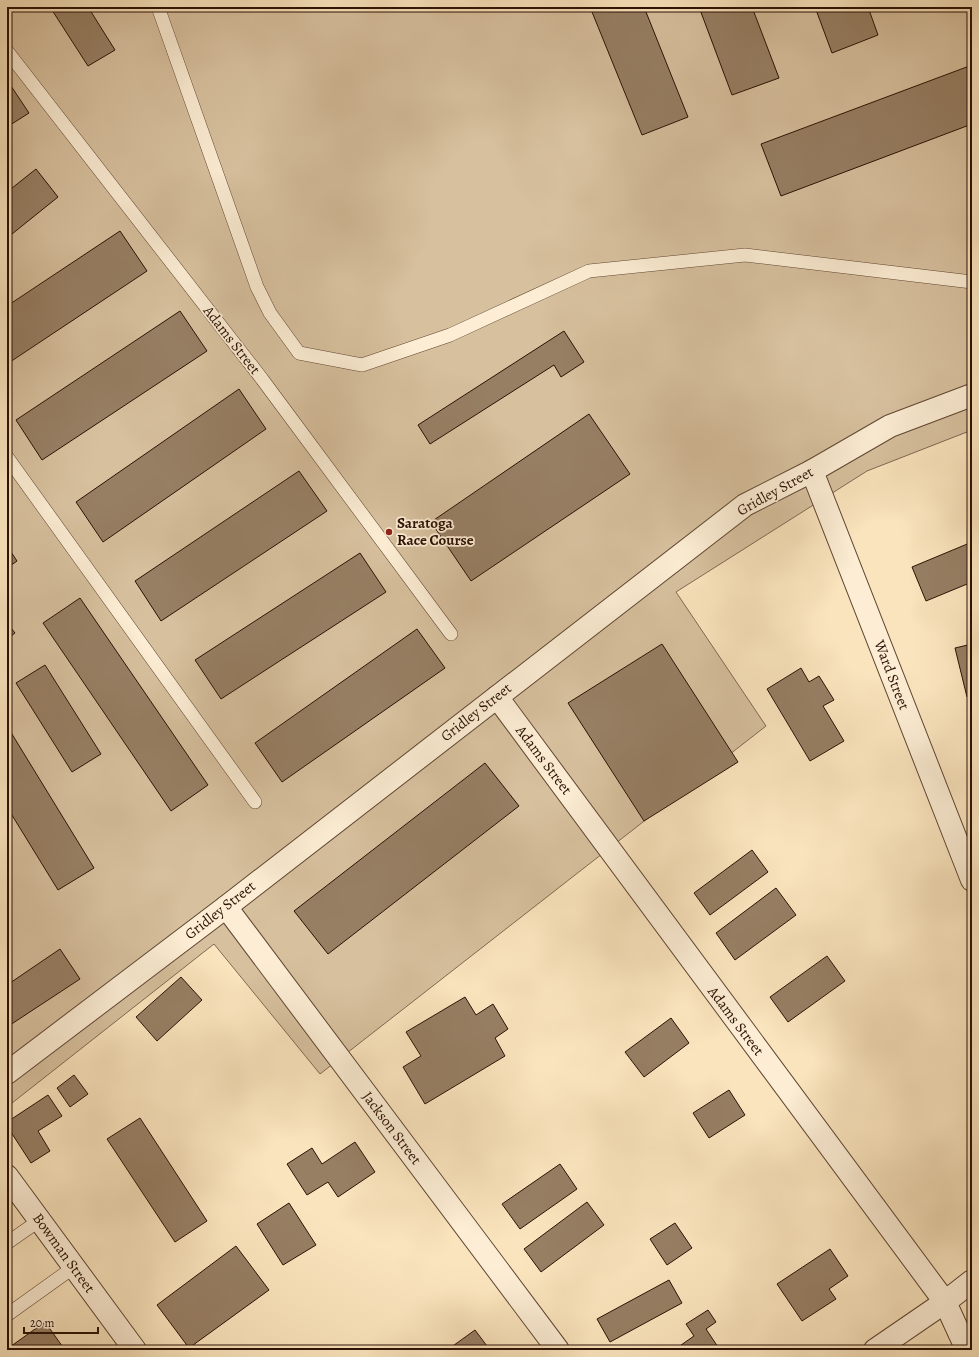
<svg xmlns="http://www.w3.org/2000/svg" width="979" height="1357" viewBox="0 0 979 1357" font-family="Alegreya,serif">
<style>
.green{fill:#d7c09e;stroke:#816851}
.building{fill:#977f64;stroke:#2b1104}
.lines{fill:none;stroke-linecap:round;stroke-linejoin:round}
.service-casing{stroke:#5f4632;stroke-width:14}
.minor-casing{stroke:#5f4632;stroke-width:24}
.service{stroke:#fcedd4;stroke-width:13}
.minor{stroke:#fcedd4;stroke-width:22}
.poi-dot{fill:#8f2418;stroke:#fcedd4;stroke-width:1.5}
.labels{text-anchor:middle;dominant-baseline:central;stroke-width:3.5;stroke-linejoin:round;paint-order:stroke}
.street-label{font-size:15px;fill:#2b1104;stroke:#fcedd4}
.poi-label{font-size:15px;font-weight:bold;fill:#2b1104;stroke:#fcedd4;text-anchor:start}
</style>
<rect width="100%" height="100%" fill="#fae4bd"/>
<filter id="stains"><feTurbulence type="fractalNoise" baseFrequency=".005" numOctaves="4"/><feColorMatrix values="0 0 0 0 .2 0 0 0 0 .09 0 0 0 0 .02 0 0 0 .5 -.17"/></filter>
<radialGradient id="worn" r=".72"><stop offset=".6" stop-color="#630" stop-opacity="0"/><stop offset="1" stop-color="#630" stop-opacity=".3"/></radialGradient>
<polygon class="green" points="7,7 972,7 972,430 867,471 676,592 766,726 320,1074 214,944 7,1107"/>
<g class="building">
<polygon points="50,7 88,7 115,50 88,66"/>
<polygon points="590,7 644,7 688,117 642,135"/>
<polygon points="699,7 752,7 779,78 732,95"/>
<polygon points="815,7 868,7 878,35 832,53"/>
<polygon points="972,65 972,124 781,196 761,144"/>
<polygon points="7,80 29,113 7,127"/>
<polygon points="36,169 58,197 12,234 7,227 7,192"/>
<polygon points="120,231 147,271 7,364 7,306"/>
<polygon points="180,311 207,351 42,460 16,420"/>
<polygon points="564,331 584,362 561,377 554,365 430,444 418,425"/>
<polygon points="239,389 266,429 103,542 76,502"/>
<polygon points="589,414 630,474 471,581 431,522"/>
<polygon points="299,471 327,511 161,621 135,581"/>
<polygon points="972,542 972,582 926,601 912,567"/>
<polygon points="7,546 17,561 7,568"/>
<polygon points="360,553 386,592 221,699 195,660"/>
<polygon points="80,598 208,785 171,811 43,623"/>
<polygon points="7,623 15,633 7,639"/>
<polygon points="417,629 445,668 282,782 255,743"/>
<polygon points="662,644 738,762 644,821 568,703"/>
<polygon points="972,644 972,695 967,697 955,648"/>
<polygon points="45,665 101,754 72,772 16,683"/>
<polygon points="801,668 809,682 819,676 834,700 823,706 844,741 810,761 767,689"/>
<polygon points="7,726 94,868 58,890 7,807"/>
<polygon points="485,763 519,806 328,954 294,911"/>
<polygon points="752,850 768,872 710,915 694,893"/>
<polygon points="776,888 796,915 735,960 716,933"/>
<polygon points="60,949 80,979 7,1027 7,985"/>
<polygon points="827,956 845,981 788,1022 770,997"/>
<polygon points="181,977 202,1000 157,1041 136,1017"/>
<polygon points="465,997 476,1015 493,1004 508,1029 495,1038 505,1056 425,1104 403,1067 421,1056 406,1032"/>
<polygon points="671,1018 689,1043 644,1077 625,1052"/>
<polygon points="74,1075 88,1094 70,1107 57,1088"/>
<polygon points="729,1090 745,1115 709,1138 693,1113"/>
<polygon points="48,1095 62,1116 38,1131 50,1151 31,1163 7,1126 7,1122"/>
<polygon points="140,1118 207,1221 175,1242 107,1139"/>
<polygon points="355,1142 375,1172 338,1197 328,1182 307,1195 287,1164 312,1148 322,1164"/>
<polygon points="560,1164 577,1189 520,1229 502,1204"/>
<polygon points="587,1202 604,1225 541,1272 524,1249"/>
<polygon points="289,1203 316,1245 283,1265 257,1224"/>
<polygon points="675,1223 692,1248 667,1265 650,1239"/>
<polygon points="236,1246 269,1290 189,1348 157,1305"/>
<polygon points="830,1249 848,1276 829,1289 836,1299 802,1321 777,1284"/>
<polygon points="669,1280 682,1303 610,1342 597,1319"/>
<polygon points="708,1310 716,1322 706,1329 720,1350 674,1350 694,1336 686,1324"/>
<polygon points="45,1322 65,1350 7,1350 7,1349"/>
<polygon points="475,1330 490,1350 452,1350 450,1348"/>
</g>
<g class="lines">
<defs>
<g id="service">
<polyline points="158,7 257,287 270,313 299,353 362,365 450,335 589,271 745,255 972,282"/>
<polyline points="7,51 262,379 451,634"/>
<polyline points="7,457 255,802"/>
<polyline points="7,1243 40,1220"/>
<polyline points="7,1315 74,1267"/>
</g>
<g id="minor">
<polyline points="812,471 972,880"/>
<polyline points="497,697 945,1302 967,1350"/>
<polyline points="226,907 558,1350"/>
<polyline points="7,1073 226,907 745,505 812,471 890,426 972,395"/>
<polyline points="7,1176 135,1350"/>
<polyline points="875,1350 945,1302 972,1281"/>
</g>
</defs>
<use href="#service" class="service-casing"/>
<use href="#minor" class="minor-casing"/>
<use href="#service" class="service"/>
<use href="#minor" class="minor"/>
</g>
<circle class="poi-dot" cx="389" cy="532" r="4"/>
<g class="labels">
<g class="street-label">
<text transform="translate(232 340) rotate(52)">Adams Street</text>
<text transform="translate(775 491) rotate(-29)">Gridley Street</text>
<text transform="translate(892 675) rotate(69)">Ward Street</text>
<text transform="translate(476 712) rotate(-38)">Gridley Street</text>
<text transform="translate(544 760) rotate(53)">Adams Street</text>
<text transform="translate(220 910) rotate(-38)">Gridley Street</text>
<text transform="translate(736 1021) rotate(53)">Adams Street</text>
<text transform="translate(392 1128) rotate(53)">Jackson Street</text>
<text transform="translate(64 1253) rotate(54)">Bowman Street</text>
</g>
<g class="poi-label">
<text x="397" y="523">Saratoga<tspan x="397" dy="17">Race Course</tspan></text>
</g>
</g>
<rect width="979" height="1357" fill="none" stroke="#fae4bd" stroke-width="24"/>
<rect x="8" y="8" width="963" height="1341" fill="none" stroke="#2b1104" stroke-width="2"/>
<rect x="12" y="12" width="955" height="1333" fill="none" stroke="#2b1104"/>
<path d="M24 1327v6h74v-6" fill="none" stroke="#2b1104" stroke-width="2"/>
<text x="30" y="1327" font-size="12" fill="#2b1104" stroke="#fcedd4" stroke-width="3" paint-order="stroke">20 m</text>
<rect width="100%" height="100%" filter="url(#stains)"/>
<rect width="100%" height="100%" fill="url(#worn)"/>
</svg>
